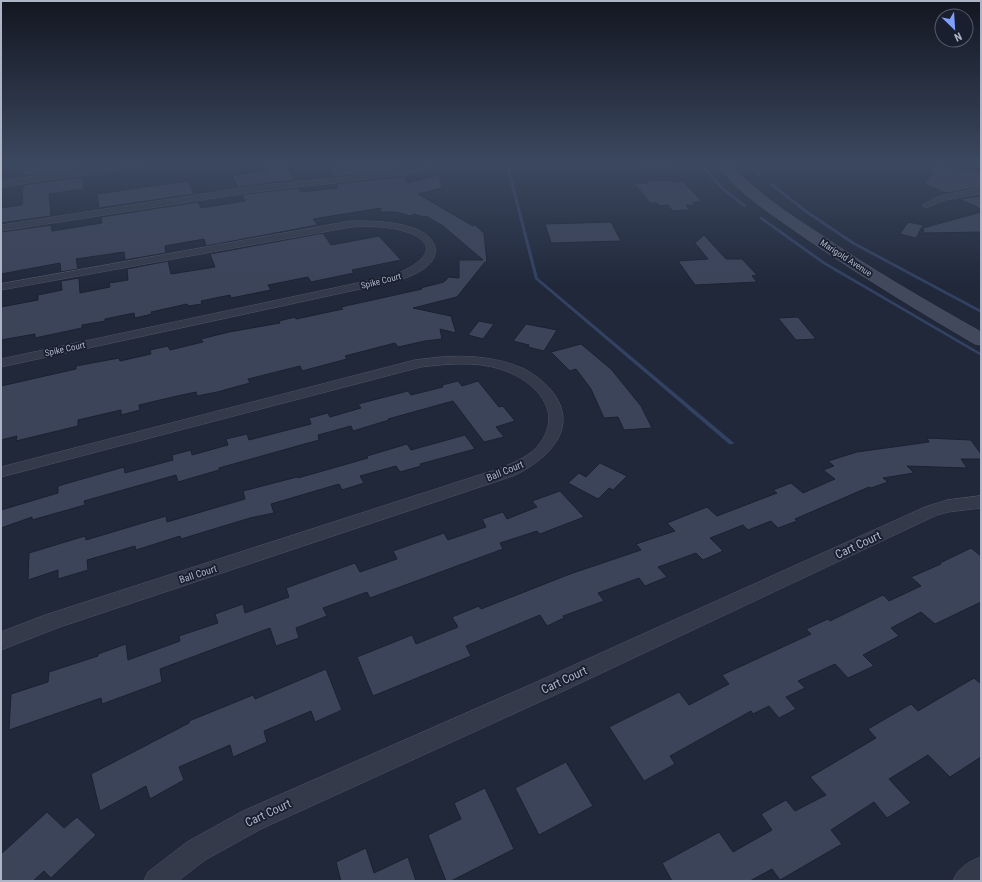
<svg xmlns="http://www.w3.org/2000/svg" width="982" height="882" viewBox="0 0 982 882" font-family="'Roboto Condensed',sans-serif">
<style>
.water{fill:#334162}
.lines{fill:none;stroke-linecap:round;stroke-linejoin:round}
.stream{fill:#334162;fill-rule:evenodd}
.building{fill:#3c445a;stroke:#1b2131}
.lane-casing{stroke:#4e5565;stroke-width:1}
.street-casing{stroke:#4e5565;stroke-width:1}
.secondary-casing{stroke:#4e5565;stroke-width:1}
.lane{fill:#343a4a;fill-rule:evenodd}
.street{fill:#343a4a;fill-rule:evenodd}
.secondary{fill:#42495d;fill-rule:evenodd}
.labels{text-anchor:middle;dominant-baseline:central;stroke-width:3.5;stroke-linejoin:round;paint-order:stroke}
.far-street-label{font-size:9px;fill:#aeb5c6;stroke:#191f2f}
.street-label{font-size:10px;fill:#aeb5c6;stroke:#191f2f}
.near-street-label{font-size:12px;fill:#aeb5c6;stroke:#191f2f}
</style>
<rect width="100%" height="100%" fill="#20283a"/>
<path class="water" d="M628 162H678C672 174 637 170 628 162Z"/>
<g class="lines">
<g class="stream">
<polygon points="505,162 508,162 538,278 733,442 734,443 733,444 729,444 535,279"/>
<polygon points="697,162 700,162 725,189 746,205 746,207 744,207 723,191"/>
<polygon points="747,162 750,162 762,175 762,177 760,177"/>
<polygon points="770,183 772,183 808,211 854,242 981,310 981,313 852,244 806,213 770,185"/>
<polygon points="760,217 762,217 825,262 981,353 981,356 823,264 760,219"/>
</g>
</g>
<g class="building">
<polygon points="57,162 80,162 81,169 24,176 24,167"/>
<polygon points="261,162 284,162 294,180 238,187 232,176 266,171"/>
<polygon points="368,162 401,162 403,170 333,177 328,166"/>
<polygon points="930,162 967,171 974,170 981,173 981,187 946,193 925,184 931,175"/>
<polygon points="439,175 442,188 418,194 473,226 475,225 484,233 487,263 485,262 457,297 413,308 451,316 456,333 440,329 442,339 425,341 398,347 395,343 345,356 347,359 302,371 300,366 248,379 250,383 217,392 197,396 196,392 177,396 139,405 140,410 121,415 121,410 78,420 78,426 16,441 17,436 1,440 1,386 76,369 76,366 119,358 120,361 151,354 150,350 168,346 170,350 203,342 201,339 229,332 280,323 279,321 295,317 296,319 343,309 341,307 422,289 420,288 444,282 449,277 459,278 459,260 483,260 443,226 426,216 424,217 414,214 410,216 397,212 380,212 381,208 313,219 318,225 206,246 204,239 165,246 166,253 125,260 124,252 76,259 78,269 61,272 60,263 1,274 1,232 51,225 52,231 102,223 101,217 198,202 201,208 245,201 242,195 254,193 299,188 301,192 338,188 336,184 405,176 407,183"/>
<polygon points="82,177 84,189 49,194 51,216 1,223 1,208 22,205 23,185"/>
<polygon points="671,180 673,182 683,181 702,202 693,202 695,205 686,205 690,210 672,211 668,205 659,206 657,203 650,203 634,183 648,183 647,181"/>
<polygon points="188,181 194,194 99,208 97,194"/>
<polygon points="981,196 981,209 959,199"/>
<polygon points="981,212 981,232 924,233 923,228"/>
<polygon points="611,222 621,241 551,243 545,224"/>
<polygon points="908,222 923,225 916,238 900,234"/>
<polygon points="323,233 331,245 379,236 401,260 352,270 354,273 311,282 308,277 268,285 271,290 231,298 230,295 201,301 202,304 188,306 187,304 151,312 152,314 135,318 134,313 105,319 105,321 82,325 82,328 35,338 35,334 1,340 1,307 38,300 38,295 62,290 61,281 79,278 80,293 110,287 109,283 128,280 127,269 168,261 171,274 215,267 210,254"/>
<polygon points="704,235 726,259 742,259 757,275 752,276 757,282 695,285 678,261 708,259 695,243"/>
<polygon points="798,317 816,339 796,340 778,318"/>
<polygon points="479,321 494,324 483,339 468,335"/>
<polygon points="526,324 557,330 544,351 528,347 529,345 513,341"/>
<polygon points="581,344 611,369 641,406 652,428 624,430 618,417 604,418 591,389 576,369 570,371 551,352"/>
<polygon points="458,381 462,386 478,381 499,407 503,406 515,421 496,427 504,437 484,442 453,401 388,419 389,420 353,431 351,426 318,435 319,440 219,468 219,470 178,482 176,475 84,501 85,505 32,520 32,517 1,528 1,510 58,493 58,486 124,467 125,473 173,460 172,455 191,450 192,455 228,445 226,439 247,434 249,440 272,434 311,424 309,418 328,413 330,417 361,408 358,404 408,391 411,395 443,387 442,385"/>
<polygon points="465,435 475,449 420,464 421,466 400,472 396,466 360,476 364,483 342,490 339,484 271,504 274,513 250,518 181,539 180,536 136,550 135,546 87,560 88,570 58,579 58,570 28,580 29,553 85,536 86,540 166,516 167,522 245,499 243,491 297,477 298,478 368,458 367,456 407,444 411,450"/>
<polygon points="927,438 971,440 981,454 981,459 961,459 967,468 907,466 914,473 883,478 888,482 871,488 869,487 795,519 797,521 778,528 771,521 748,530 743,525 710,538 723,551 703,560 696,553 658,567 667,577 645,586 639,578 598,593 604,601 563,616 564,618 547,626 540,615 466,646 471,656 373,696 357,657 412,635 416,644 458,627 452,617 479,606 481,609 570,574 641,550 636,544 675,531 667,523 707,507 717,516 777,493 773,490 791,483 803,493 835,479 823,470 834,466 828,461 857,452 929,442"/>
<polygon points="600,463 627,476 613,490 609,488 598,499 568,483 579,473 586,477"/>
<polygon points="560,491 584,517 540,534 537,531 500,543 503,549 370,598 367,592 323,608 327,616 296,628 299,638 276,646 270,628 160,669 162,682 102,704 101,698 9,730 11,694 48,682 49,672 98,656 98,654 126,644 128,660 180,641 179,636 218,623 215,614 243,604 245,613 289,597 286,588 355,563 360,572 397,559 393,551 444,533 448,540 486,527 482,519 503,512 507,519 537,507 532,501"/>
<polygon points="971,548 981,556 981,602 935,624 921,612 891,628 899,636 863,655 874,666 848,678 835,664 798,681 805,688 786,697 796,709 779,718 769,706 753,714 751,711 670,756 675,764 644,781 609,727 679,692 689,705 729,684 722,675 811,634 806,629 828,619 830,621 883,595 889,601 921,586 911,577 941,564 940,563"/>
<polygon points="326,669 342,710 315,722 311,711 264,731 267,742 233,757 230,745 179,767 184,780 150,799 146,786 100,811 91,774 189,723 189,721 253,695 255,699"/>
<polygon points="974,678 981,684 981,757 950,777 928,755 889,779 911,803 887,818 874,802 831,830 842,844 780,880 772,869 750,881 672,881 662,863 719,832 733,852 772,830 761,814 786,800 795,811 826,795 810,777 876,738 868,729 911,704 918,711"/>
<polygon points="566,762 593,806 539,835 515,788"/>
<polygon points="485,788 514,849 451,881 446,881 428,835 461,819 454,803"/>
<polygon points="47,812 64,828 77,817 96,835 51,878 44,871 33,881 1,881 1,854"/>
<polygon points="366,848 374,873 408,857 416,881 341,881 336,862"/>
</g>
<g class="lines">
<defs>
<polygon id="lane" points="767,162 792,162 769,164"/>
<g id="street">
<polygon points="140,162 163,162 159,164 1,187 1,181"/>
<polygon points="429,162 439,162 426,171 403,175 254,192 1,231 1,225 254,186 403,171 421,167"/>
<polygon points="981,188 981,194 945,200 926,208 922,205 940,196"/>
<path d="M351 221C371 221 393 221 413 228 421 230 430 236 434 244 442 265 412 276 397 281L1 367V359L390 276C413 269 449 247 407 232 389 226 369 226 351 227L1 290V284Z"/>
<path d="M441 357C468 355 497 357 522 368 533 373 543 381 551 390 582 428 547 460 513 476L57 628 1 650V632L45 615 501 468C515 462 531 456 540 443 565 409 532 379 500 369 475 361 446 364 421 367L1 477V467L415 360Z"/>
<polygon points="981,496 981,508 948,512 937,515 557,694 261,829 205,860 178,881 144,881 148,872 187,842 243,811 541,680 925,507 947,500"/>
<path d="M981 857V881H953C958 868 968 862 981 857Z"/>
</g>
<path id="secondary" d="M715 162H728C754 191 786 212 818 233 871 269 926 301 981 332V345L975 344C917 310 859 275 804 237 773 215 738 194 715 162Z"/>
</defs>
<use href="#lane" class="lane-casing"/>
<use href="#street" class="street-casing"/>
<use href="#secondary" class="secondary-casing"/>
<use href="#lane" class="lane"/>
<use href="#street" class="street"/>
<use href="#secondary" class="secondary"/>
</g>
<linearGradient id="sky" x2="0" y2="1"><stop stop-color="#121620"/><stop offset="0.57" stop-color="#3c4860"/><stop offset="1" stop-color="#3c4860" stop-opacity="0"/></linearGradient>
<rect width="982" height="286" fill="url(#sky)"/>
<g class="labels">
<g class="far-street-label">
<text transform="translate(846 258) rotate(33)">Marigold Avenue</text>
<text transform="translate(381 281) rotate(-14)">Spike Court</text>
<text transform="translate(65 349) rotate(-12)">Spike Court</text>
</g>
<g class="street-label">
<text transform="translate(505 471) rotate(-22)">Ball Court</text>
<text transform="translate(198 574) rotate(-18)">Ball Court</text>
</g>
<g class="near-street-label">
<text transform="translate(858 545) rotate(-25)">Cart Court</text>
<text transform="translate(564 680) rotate(-25)">Cart Court</text>
<text transform="translate(268 813) rotate(-25)">Cart Court</text>
</g>
</g>
<rect width="982" height="882" fill="none" stroke="#aeb5c6" stroke-width="4"/>
<g transform="translate(954 28) rotate(155)"><circle r="19" fill="#191f2f" stroke="#555b6b"/>
<path d="M0-3L7 15L0 10L-7 15Z" fill="#7e9ffc"/>
<text y="-6" font-size="11" font-weight="bold" text-anchor="middle" fill="#aeb5c6">N</text>
</g>
</svg>
